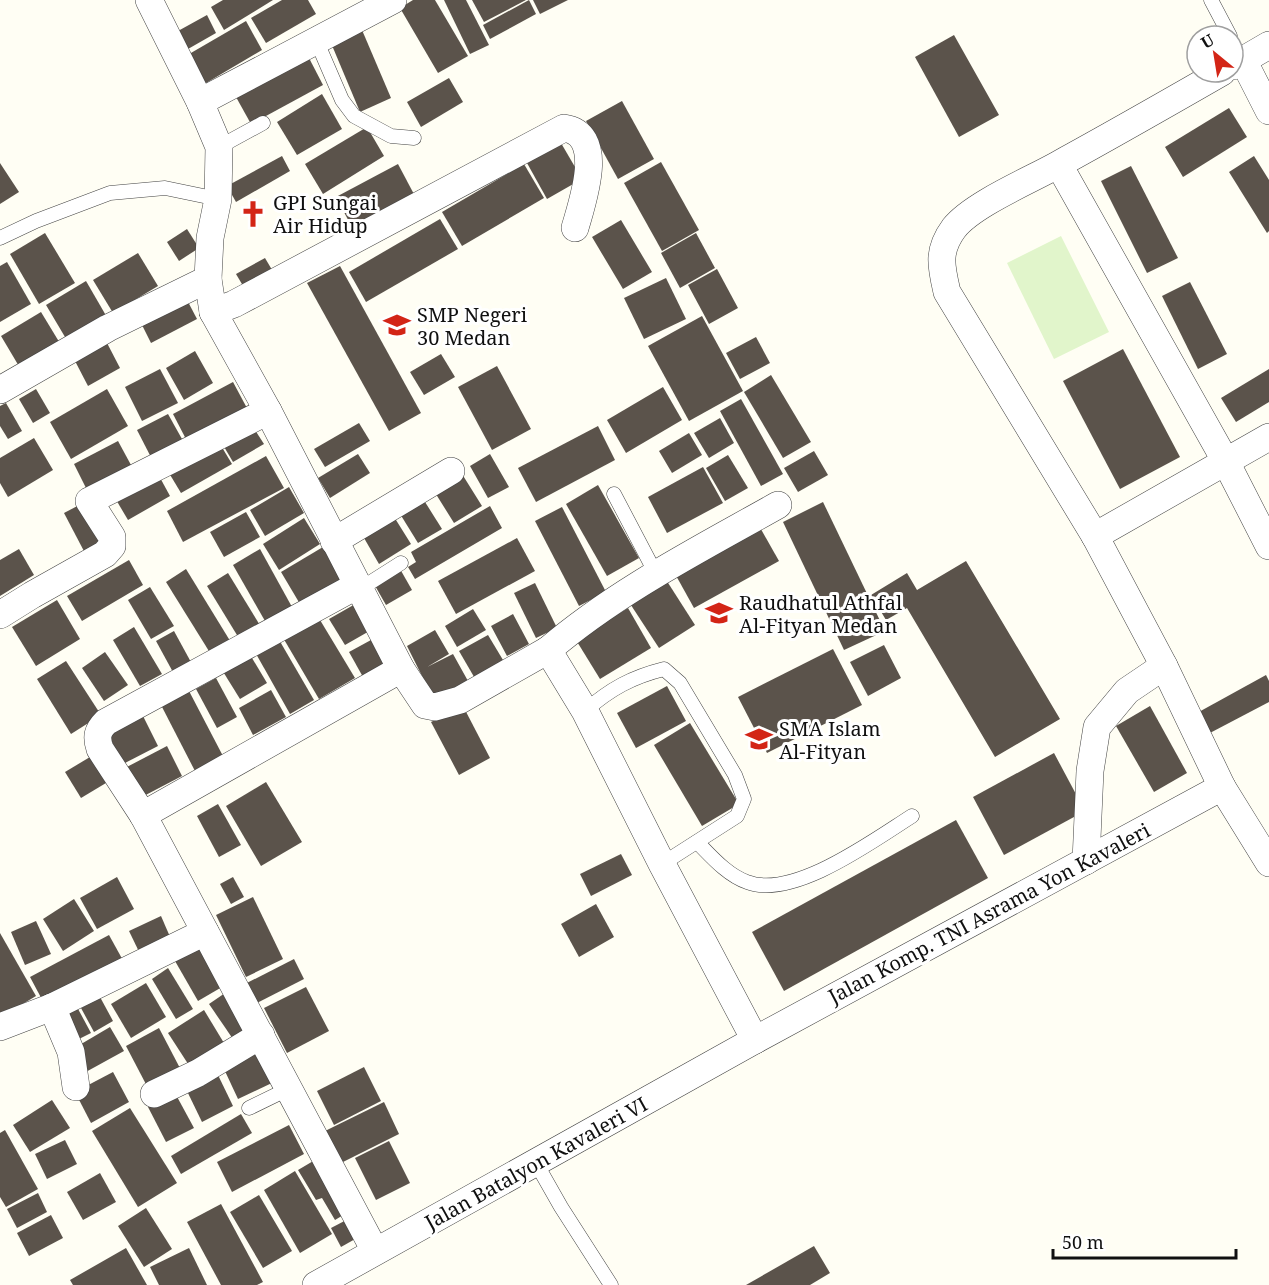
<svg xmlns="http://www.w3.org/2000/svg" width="1269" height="1285" viewBox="0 0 1269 1285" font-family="'Noto Serif',serif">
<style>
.pitch{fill:#e1f5cb}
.building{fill:#5b534b}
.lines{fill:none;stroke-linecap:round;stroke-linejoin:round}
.lane-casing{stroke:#434343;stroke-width:15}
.street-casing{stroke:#434343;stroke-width:28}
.lane{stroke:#fff;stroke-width:14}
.street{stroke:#fff;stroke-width:27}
.labels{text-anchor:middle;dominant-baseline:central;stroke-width:6;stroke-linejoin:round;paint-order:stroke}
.poi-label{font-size:20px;fill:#101010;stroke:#fff;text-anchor:start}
.street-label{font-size:20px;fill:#101010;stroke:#fff}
</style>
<rect width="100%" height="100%" fill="#fffef4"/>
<polygon class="pitch" points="1061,236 1109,332 1054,359 1007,263"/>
<g class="building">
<polygon points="223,0 273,0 224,30 211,7"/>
<polygon points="282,0 308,0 316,14 266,43 251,18"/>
<polygon points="413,0 435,0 468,56 438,73 400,8"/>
<polygon points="444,0 466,0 489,45 470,54"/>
<polygon points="472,0 526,0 484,22"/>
<polygon points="529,0 536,14 490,39 483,25"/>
<polygon points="533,0 568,0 540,14"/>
<polygon points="207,15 216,33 188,49 178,31"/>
<polygon points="246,21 262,50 201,86 184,57"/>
<polygon points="362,30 391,98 360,112 331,43"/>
<polygon points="954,35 999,115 959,137 915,57"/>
<polygon points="309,58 323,85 251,124 236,97"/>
<polygon points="449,78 463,102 421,127 407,102"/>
<polygon points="322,94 342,129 297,155 277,122"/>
<polygon points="622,101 654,159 618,179 586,121"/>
<polygon points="1229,108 1247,137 1183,177 1165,147"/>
<polygon points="367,127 384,156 323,194 305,164"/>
<polygon points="561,143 582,179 547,199 527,163"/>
<polygon points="282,156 290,171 236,202 227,186"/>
<polygon points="1254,156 1269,180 1269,231 1267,233 1229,172"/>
<polygon points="661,162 699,230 662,251 624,183"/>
<polygon points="0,163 19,192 0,204"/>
<polygon points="398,164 416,198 354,231 336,197"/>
<polygon points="524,164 544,198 462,246 442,212"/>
<polygon points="1131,166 1178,258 1147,273 1101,181"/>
<polygon points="440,219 458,249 366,302 349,272"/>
<polygon points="621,220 652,272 623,289 592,237"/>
<polygon points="187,229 199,248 179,261 167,242"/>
<polygon points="45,233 75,283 39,304 10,254"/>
<polygon points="696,233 715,268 680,288 661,253"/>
<polygon points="138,253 158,286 113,313 93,280"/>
<polygon points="265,258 278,280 249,296 236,274"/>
<polygon points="7,262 31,304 0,322 0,266"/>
<polygon points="340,266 421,413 389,431 307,283"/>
<polygon points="717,269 738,308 709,324 688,285"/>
<polygon points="666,278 686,319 644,339 624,298"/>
<polygon points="86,281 108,319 68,342 46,305"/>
<polygon points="1190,282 1227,354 1198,369 1162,296"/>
<polygon points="186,298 197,319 151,343 140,321"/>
<polygon points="41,312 61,345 20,368 1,336"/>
<polygon points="702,316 743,391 689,421 648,346"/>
<polygon points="756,337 770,363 740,379 726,353"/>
<polygon points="107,343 120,368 88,386 75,361"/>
<polygon points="1123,349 1180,457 1120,489 1063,381"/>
<polygon points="195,351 213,383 184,400 166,368"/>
<polygon points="441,354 455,377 424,395 410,372"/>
<polygon points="497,366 531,429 492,450 458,387"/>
<polygon points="160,369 178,403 142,421 125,387"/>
<polygon points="1269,369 1269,402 1236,422 1221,398"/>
<polygon points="771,375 811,442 783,458 744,392"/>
<polygon points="233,382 248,410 188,443 173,414"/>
<polygon points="663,387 682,420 626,453 607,420"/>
<polygon points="36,389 50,413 33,423 19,399"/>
<polygon points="107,389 128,426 71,459 50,422"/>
<polygon points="741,399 783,474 761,486 720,411"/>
<polygon points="6,403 22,431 8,439 0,426 0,406"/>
<polygon points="168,414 187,448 155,465 137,430"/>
<polygon points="720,418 734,443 709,458 694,433"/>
<polygon points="359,423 370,441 325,467 314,449"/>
<polygon points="598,426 615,460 536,502 518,468"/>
<polygon points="253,427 264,444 233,462 223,445"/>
<polygon points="689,433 702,455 672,473 659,451"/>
<polygon points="34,438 53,470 8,497 0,483 0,458"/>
<polygon points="118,441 131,465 86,488 74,464"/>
<polygon points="220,444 232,464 181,493 169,473"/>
<polygon points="814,451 828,475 798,492 784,468"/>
<polygon points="358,454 370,473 330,498 318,478"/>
<polygon points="490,454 509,487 488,498 470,466"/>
<polygon points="728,455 748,488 725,501 706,468"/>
<polygon points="266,456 284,488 183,542 167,511"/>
<polygon points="703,467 723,503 667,533 648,497"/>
<polygon points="158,474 170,496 128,520 115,498"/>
<polygon points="462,474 482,506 454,523 434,491"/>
<polygon points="598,485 639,558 607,576 566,504"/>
<polygon points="289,487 304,513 265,536 250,510"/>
<polygon points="420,494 442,529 418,543 397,509"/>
<polygon points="85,502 107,544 86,555 64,513"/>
<polygon points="823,502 885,631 844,650 783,522"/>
<polygon points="490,506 502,528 415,579 408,567 416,562 411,552"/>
<polygon points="562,507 606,592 579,606 535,521"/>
<polygon points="246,512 260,537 224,557 210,532"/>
<polygon points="391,512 411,544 379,564 360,531"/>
<polygon points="304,518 320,544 279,570 263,544"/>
<polygon points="758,524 779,561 694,608 674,572"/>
<polygon points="517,538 535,571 456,614 438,581"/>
<polygon points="323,547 345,584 303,609 281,572"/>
<polygon points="19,549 34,575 0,596 0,560"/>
<polygon points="260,549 292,607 265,621 233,565"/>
<polygon points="129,560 143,585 82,621 67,596"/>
<polygon points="966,561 1060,719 995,757 907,608 886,620 871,595 907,573 917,590"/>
<polygon points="186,569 232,644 212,656 166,582"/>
<polygon points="400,569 412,590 386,605 374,584"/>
<polygon points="228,573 261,627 240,640 207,586"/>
<polygon points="663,575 695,625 659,648 627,599"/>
<polygon points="535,583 557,628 536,638 514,593"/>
<polygon points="150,587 174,626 151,639 128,600"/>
<polygon points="57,600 80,639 36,666 12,627"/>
<polygon points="357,603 373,629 345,645 329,619"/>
<polygon points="628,608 651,648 600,679 576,640"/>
<polygon points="473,609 486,630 457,647 445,626"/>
<polygon points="513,614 529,644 507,656 491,626"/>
<polygon points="317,615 355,678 319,699 282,636"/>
<polygon points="134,627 162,674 140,686 113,640"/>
<polygon points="435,630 449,654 427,667 453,654 468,681 434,700 407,646"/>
<polygon points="174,631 192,664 174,674 156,641"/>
<polygon points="488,635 506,665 477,682 459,651"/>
<polygon points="278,638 314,700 290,714 255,652"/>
<polygon points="371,640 385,664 363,677 349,652"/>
<polygon points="884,645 901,678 868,696 850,662"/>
<polygon points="833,649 862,705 767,753 738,697"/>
<polygon points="105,652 128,685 104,701 82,668"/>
<polygon points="249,653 267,683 240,699 222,670"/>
<polygon points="66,661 101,715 71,734 37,679"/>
<polygon points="1266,675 1269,681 1269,702 1208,734 1197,713"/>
<polygon points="216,678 237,717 217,728 196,689"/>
<polygon points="667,686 686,721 636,748 617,713"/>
<polygon points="271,690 286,717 253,735 239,708"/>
<polygon points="189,691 224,758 196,773 161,705"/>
<polygon points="463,706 490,758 459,775 431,722"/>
<polygon points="1150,706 1187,773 1154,792 1116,726"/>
<polygon points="142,714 158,746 123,764 107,732"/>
<polygon points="690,723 739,804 702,826 654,745"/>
<polygon points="167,746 182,776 138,799 123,769"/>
<polygon points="1054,753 1085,811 1004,855 973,797"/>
<polygon points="95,754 111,780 81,798 65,772"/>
<polygon points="266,782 302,842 261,866 226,806"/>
<polygon points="218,804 241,845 219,857 197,816"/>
<polygon points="956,820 988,878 784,991 752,932"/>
<polygon points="621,854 632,875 591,896 580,874"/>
<polygon points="117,877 134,909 97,929 80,898"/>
<polygon points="233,877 244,897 231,904 220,884"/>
<polygon points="253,897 283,959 246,977 216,915"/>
<polygon points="74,899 94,931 63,951 43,919"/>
<polygon points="596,904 614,937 579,957 561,924"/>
<polygon points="161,916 174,946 143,960 129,931"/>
<polygon points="36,921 51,954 25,965 11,932"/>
<polygon points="0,933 36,996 1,1017 0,1015"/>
<polygon points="109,935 125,964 46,1007 30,977"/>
<polygon points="199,948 222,987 198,1001 175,961"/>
<polygon points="294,959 304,979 253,1005 243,985"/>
<polygon points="168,968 193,1009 176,1019 152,979"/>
<polygon points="146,983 166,1017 131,1038 111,1004"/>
<polygon points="306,987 329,1031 287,1053 264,1008"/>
<polygon points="228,991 254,1030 235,1042 209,1004"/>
<polygon points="100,997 113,1021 94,1032 81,1008"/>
<polygon points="77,1007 91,1033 71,1043 58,1017"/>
<polygon points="204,1010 227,1048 192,1070 168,1033"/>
<polygon points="110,1027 124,1051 84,1073 71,1050"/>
<polygon points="159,1028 182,1072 149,1090 126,1046"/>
<polygon points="260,1052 274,1082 238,1099 224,1069"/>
<polygon points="364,1067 381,1101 334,1125 317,1091"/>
<polygon points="113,1072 129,1102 91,1123 75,1092"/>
<polygon points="217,1073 233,1106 202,1122 186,1089"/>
<polygon points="175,1093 194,1128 166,1142 148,1107"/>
<polygon points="52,1100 70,1128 30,1152 13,1125"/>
<polygon points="384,1102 399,1134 341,1163 325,1131"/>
<polygon points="130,1108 177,1183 138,1207 92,1131"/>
<polygon points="241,1114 252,1133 181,1174 171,1156"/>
<polygon points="289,1125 304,1154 232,1192 217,1162"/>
<polygon points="5,1130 38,1189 6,1207 0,1197 0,1133"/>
<polygon points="65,1140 77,1164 47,1179 35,1154"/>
<polygon points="389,1141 410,1183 376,1200 355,1158"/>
<polygon points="320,1157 350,1211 335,1220 322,1198 316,1200 298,1170"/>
<polygon points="295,1171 332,1234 300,1253 264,1190"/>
<polygon points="100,1173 116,1202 83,1220 67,1192"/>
<polygon points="38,1193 47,1212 17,1228 7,1209"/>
<polygon points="259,1195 292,1251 263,1268 230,1212"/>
<polygon points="221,1204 263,1282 257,1285 221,1285 187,1222"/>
<polygon points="146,1208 172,1249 144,1267 118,1226"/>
<polygon points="51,1215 63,1238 29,1256 17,1233"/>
<polygon points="354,1216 364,1234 341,1247 331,1228"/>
<polygon points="814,1246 830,1273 810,1285 746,1285"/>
<polygon points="126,1248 147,1285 73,1285 70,1280"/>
<polygon points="189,1248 207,1285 159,1285 150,1267"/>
</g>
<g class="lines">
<defs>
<g id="lane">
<polyline points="1211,0 1230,36"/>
<polyline points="317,42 342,100 354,116 391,136 414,138"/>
<polyline points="219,147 263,123"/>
<polyline points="0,238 36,221 110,193 165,188 218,199"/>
<polyline points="614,494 656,574"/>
<polyline points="360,589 401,563"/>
<path d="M585 711C610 689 632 677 664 669L680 683 735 775 744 799 737 816 662 864"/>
<path d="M697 842C711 856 727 875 747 882 793 900 874 840 912 816"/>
<polyline points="249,1108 288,1089"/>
<polyline points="536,1163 561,1207 611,1285"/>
</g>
<g id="street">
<polyline points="149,0 200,102 219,147 218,199 210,238 208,279 213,312 268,411 401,669 425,705 435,707 460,700 548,650 585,711 662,864 755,1040"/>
<polyline points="1243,60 1269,111"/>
<polyline points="1233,66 1269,45"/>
<path d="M1222 72C1168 103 1114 134 1059 164 1031 180 973 204 954 228 937 251 941 266 947 292L1095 536 1164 666 1222 787 1269 863"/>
<polyline points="200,102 393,0"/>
<polyline points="1059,165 1226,462 1269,546"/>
<path d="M213 312 234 304 564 128C607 134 582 203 575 228"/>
<polyline points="0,390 108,328 208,279"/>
<polyline points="1095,536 1269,437"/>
<polyline points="334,541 451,471"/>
<path d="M358 585 106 722C97 731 96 737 100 749L143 815 375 1251"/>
<polyline points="0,615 32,595 105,554 112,546 112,537 89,501 268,411"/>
<path d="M548 650C617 591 700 549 778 505"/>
<polyline points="143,815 401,669"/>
<polyline points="1086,861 1090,771 1097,727 1127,691 1164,666"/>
<polyline points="52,1007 71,1052 76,1087"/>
<polyline points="0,1027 52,1007 205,932"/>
<polyline points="154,1094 198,1073 261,1035"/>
<polyline points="316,1285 755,1040 1222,787"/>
</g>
</defs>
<use href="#lane" class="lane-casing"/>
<use href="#street" class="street-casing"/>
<use href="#lane" class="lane"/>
<use href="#street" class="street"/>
</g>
<defs>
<symbol id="church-bare" viewBox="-9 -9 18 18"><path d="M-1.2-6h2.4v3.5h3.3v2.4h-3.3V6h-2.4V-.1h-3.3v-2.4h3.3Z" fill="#d32516" stroke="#fff" stroke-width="2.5" paint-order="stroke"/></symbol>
<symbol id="school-bare" viewBox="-9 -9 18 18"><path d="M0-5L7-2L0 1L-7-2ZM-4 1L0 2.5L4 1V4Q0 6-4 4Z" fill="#d32516" stroke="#fff" stroke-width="2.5" paint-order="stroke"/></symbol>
</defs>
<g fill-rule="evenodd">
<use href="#church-bare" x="234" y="195" width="38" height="38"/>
<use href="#school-bare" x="378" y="306" width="38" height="38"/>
<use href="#school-bare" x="700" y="594" width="38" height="38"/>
<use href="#school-bare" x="740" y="720" width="38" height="38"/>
</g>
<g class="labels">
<g class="poi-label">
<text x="273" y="202">GPI Sungai<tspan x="273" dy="23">Air Hidup</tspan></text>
<text x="417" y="314">SMP Negeri<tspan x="417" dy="23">30 Medan</tspan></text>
<text x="739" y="602">Raudhatul Athfal<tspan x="739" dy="23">Al-Fityan Medan</tspan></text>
<text x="779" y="728">SMA Islam<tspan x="779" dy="23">Al-Fityan</tspan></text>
</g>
<g class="street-label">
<text transform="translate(989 913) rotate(-28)">Jalan Komp. TNI Asrama Yon Kavaleri</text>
<text transform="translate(536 1163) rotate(-29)">Jalan Batalyon Kavaleri VI</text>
</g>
</g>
<g transform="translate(1215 54) rotate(330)"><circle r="28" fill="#ffffff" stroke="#9f9f9f" stroke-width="1.5"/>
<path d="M0-4.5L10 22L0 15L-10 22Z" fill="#d32516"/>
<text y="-9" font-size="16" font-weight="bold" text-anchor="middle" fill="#101010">U</text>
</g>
<path d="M1053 1249v9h183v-9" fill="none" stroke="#101010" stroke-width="3"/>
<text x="1062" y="1249" font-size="18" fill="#101010" stroke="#ffffff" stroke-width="4.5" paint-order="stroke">50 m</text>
</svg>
